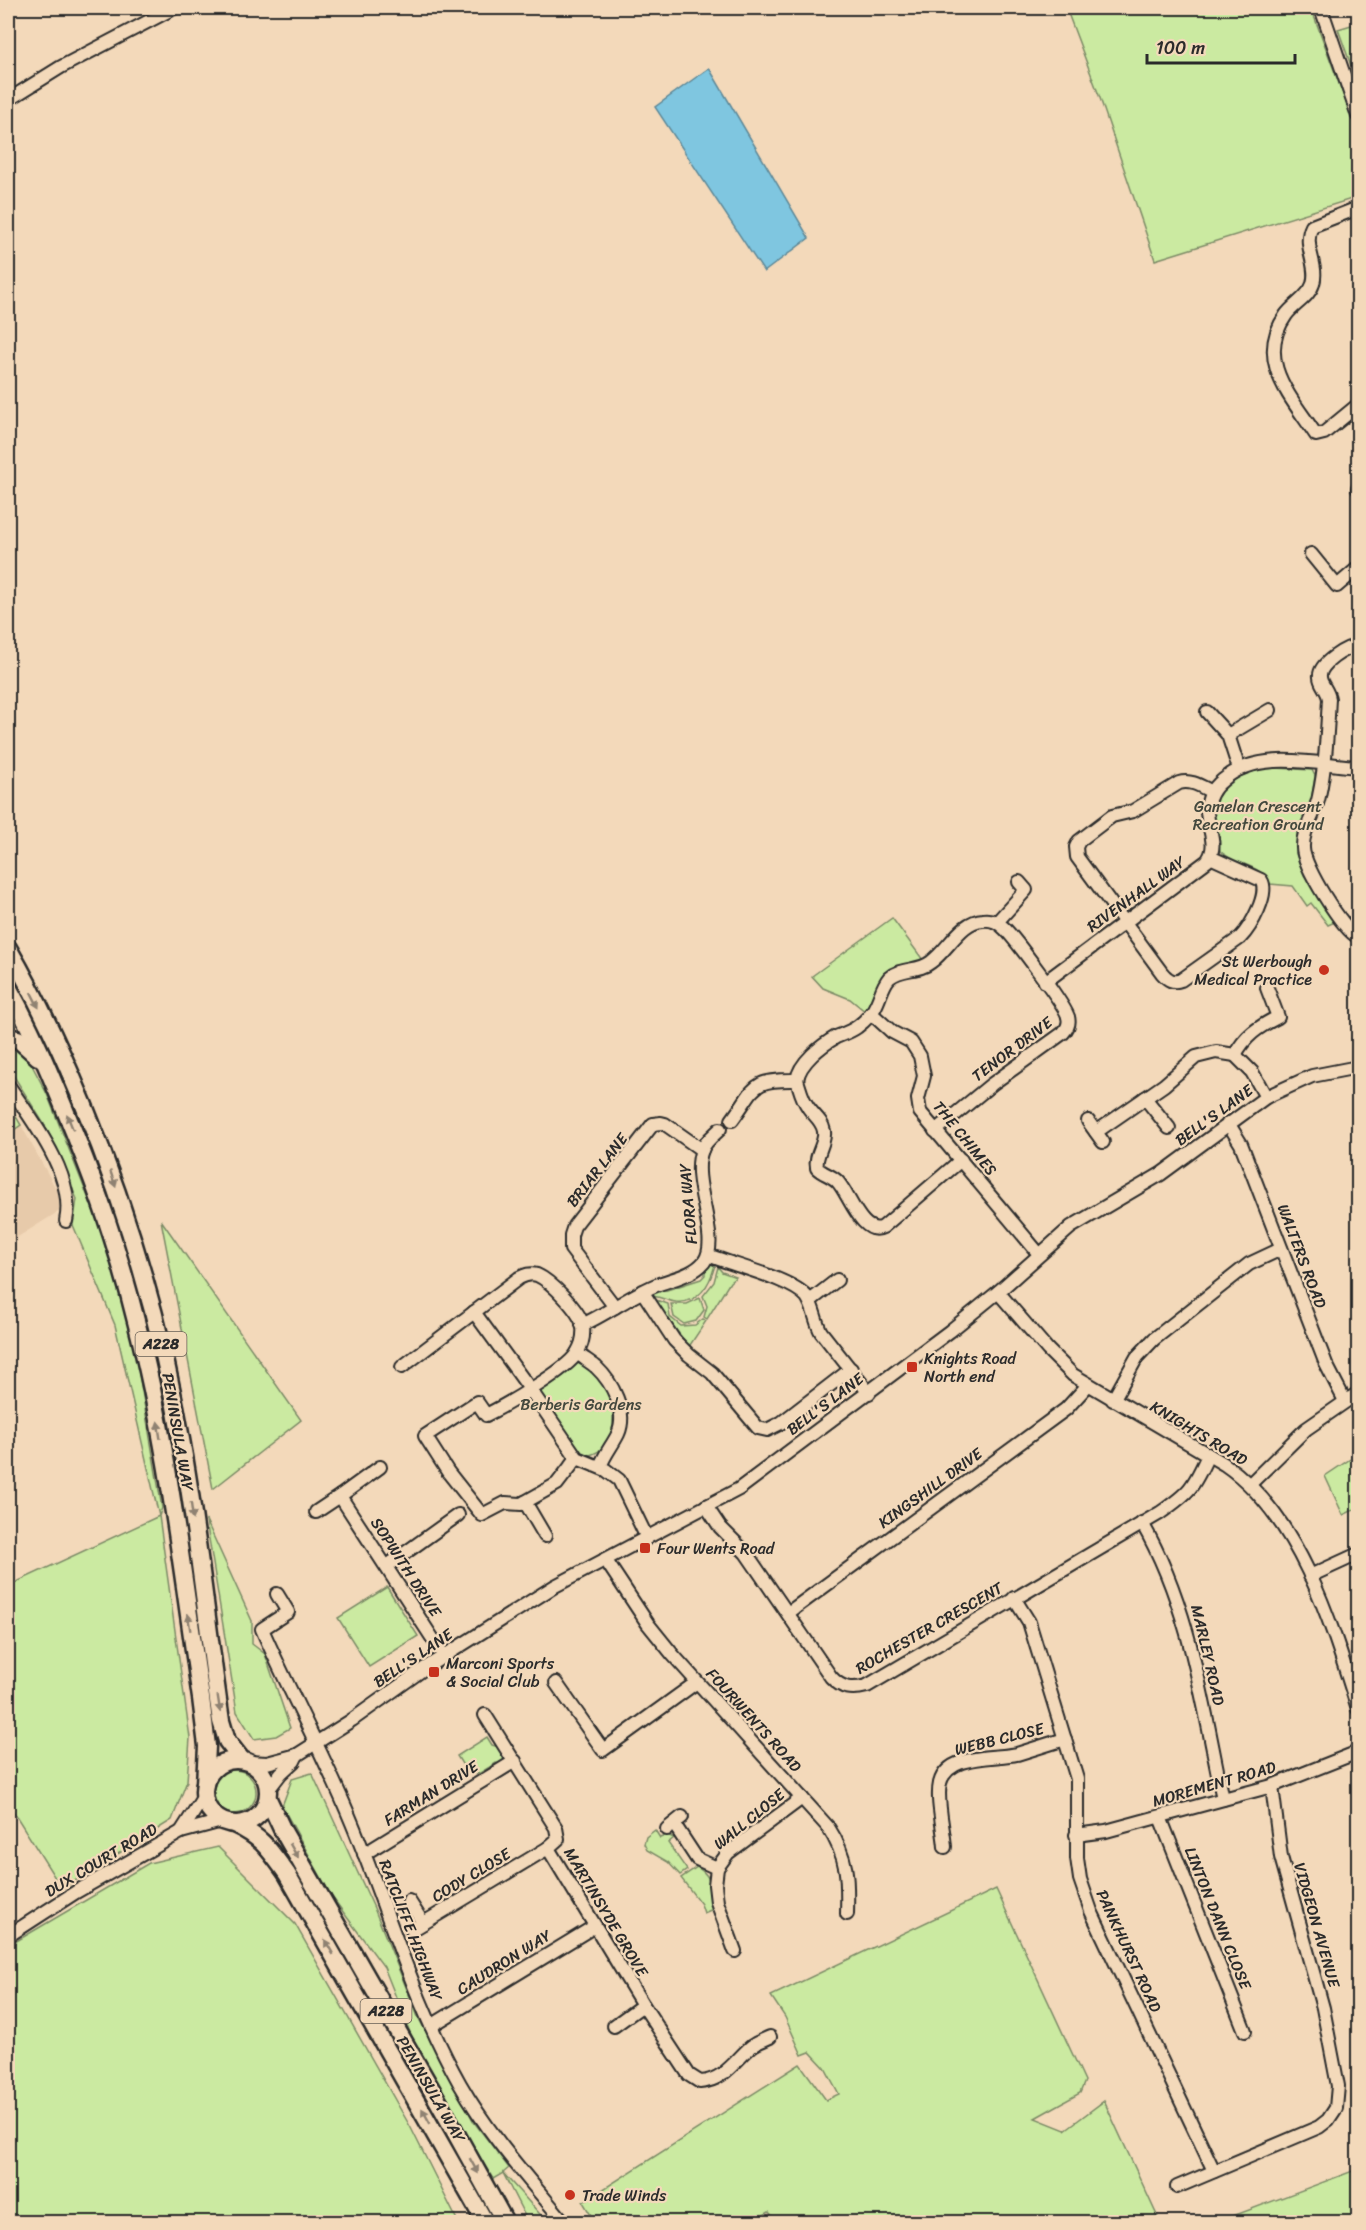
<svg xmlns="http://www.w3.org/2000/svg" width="1366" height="2230" viewBox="0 0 1366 2230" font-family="Sriracha,sans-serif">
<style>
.built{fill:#e7caaa}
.green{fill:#cbeaa1;stroke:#7b8a66;stroke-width:1.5}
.water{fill:#7fc6e0;stroke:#5d8898;stroke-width:1.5}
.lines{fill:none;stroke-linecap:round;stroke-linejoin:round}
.minor-casing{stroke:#2b2b2b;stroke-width:16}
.major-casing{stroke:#2b2b2b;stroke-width:21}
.minor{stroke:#f3d9ba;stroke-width:12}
.major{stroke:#f3d9ba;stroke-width:16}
.oneway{fill:#8f8272}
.poi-dot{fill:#c8321e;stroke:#f3d9ba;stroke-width:2}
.labels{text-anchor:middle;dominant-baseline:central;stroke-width:4.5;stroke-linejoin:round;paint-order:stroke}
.shield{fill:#f3d9ba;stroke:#675f56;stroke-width:1.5}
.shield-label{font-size:15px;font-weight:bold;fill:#2b2b2b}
.park-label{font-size:16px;fill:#43483d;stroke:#f3d9ba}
.street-label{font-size:16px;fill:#2b2b2b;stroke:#f3d9ba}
.poi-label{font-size:16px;fill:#2b2b2b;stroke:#f3d9ba;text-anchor:start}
</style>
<rect width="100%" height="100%" fill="#f3d9ba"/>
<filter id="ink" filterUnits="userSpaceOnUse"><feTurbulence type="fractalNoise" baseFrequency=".0167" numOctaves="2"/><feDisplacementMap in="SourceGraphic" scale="12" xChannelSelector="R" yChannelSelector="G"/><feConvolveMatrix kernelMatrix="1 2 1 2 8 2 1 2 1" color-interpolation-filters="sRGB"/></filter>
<g filter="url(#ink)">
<polygon class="built" points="21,1125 66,1207 8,1243 8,1134"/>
<g class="green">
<polygon points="1066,8 1311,8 1358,135 1358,197 1155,260 1100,98"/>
<polygon points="1358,23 1358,85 1338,29"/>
<path d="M1275 768 1312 770 1315 776 1311 801 1297 831 1296 854 1304 875 1335 922 1328 925 1311 903 1307 906 1293 886 1270 884C1262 864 1234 865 1220 851 1219 838 1213 823 1214 809 1214 781 1253 769 1275 768Z"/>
<path d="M892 918 926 964C885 958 880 983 866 1012L850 999 823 988 812 976Z"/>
<polygon points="13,1045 25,1052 47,1094 111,1255 134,1344 162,1508 159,1516 190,1738 187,1781 172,1820 62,1889 8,1803 8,1586 159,1516 115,1325 73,1225 77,1199 46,1127 8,1067 8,1046"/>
<polygon points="8,1103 21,1125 8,1134"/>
<polygon points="161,1220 301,1420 213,1489"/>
<path d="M710 1264 715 1265C710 1284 699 1304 676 1302 668 1301 661 1297 652 1296L658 1289 664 1291 701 1279 705 1275V1269Z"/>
<polygon points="718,1267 722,1272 736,1277 730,1282 707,1319 704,1317 707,1306 703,1296 714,1282"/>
<polygon points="700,1298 704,1310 696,1321 684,1324 674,1317 671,1304 687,1304"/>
<polygon points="653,1299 668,1304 670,1317 681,1326 695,1325 703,1319 706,1321 690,1345 690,1350 688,1350 687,1344"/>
<path d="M576 1362C598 1366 609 1392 616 1410L613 1413V1425L615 1427C610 1443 598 1458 580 1455L538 1390Z"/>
<polygon points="1358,1454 1358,1508 1343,1515 1325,1476"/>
<polygon points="206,1520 252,1621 252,1644 265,1654 290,1728 276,1736 254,1739 237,1712"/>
<polygon points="387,1587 418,1636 369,1667 338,1618"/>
<polygon points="487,1737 492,1745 499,1747 504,1760 499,1764 496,1763 480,1773 471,1775 467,1772 457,1756"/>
<circle cx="234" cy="1792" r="22"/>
<polygon points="312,1773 374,1908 418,2017 474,2122 509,2168 503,2173 547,2222 528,2222 503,2173 493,2179 419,2055 384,1967 332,1897 282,1806 292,1779"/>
<polygon points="655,1830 660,1838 667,1835 674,1838 668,1843 687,1870 680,1875 668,1862 647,1850 644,1844 646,1837"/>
<polygon points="218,1847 295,1924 411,2128 458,2222 8,2222 8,1946 149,1863"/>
<path d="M697 1867C717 1880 707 1888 713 1909L704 1913 701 1904 681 1878Z"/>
<polygon points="996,1889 1085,2081 1080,2093 1035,2118 1065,2130 1104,2101 1160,2222 777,2222 769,2212 752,2222 595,2222 583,2202 800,2064 826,2100 839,2094 825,2068 810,2052 802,2055 785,2017 771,1996"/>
<polygon points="1358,2169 1358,2222 1217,2222"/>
</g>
<polygon class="water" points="709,68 809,238 764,272 655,107"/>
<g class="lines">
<defs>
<g id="minor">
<polyline points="1321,8 1358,116"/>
<polyline points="8,100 61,67 174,8"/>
<path d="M1358 208 1312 226C1302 246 1319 264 1313 284 1309 297 1294 304 1286 315 1254 360 1292 398 1316 435L1324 433 1358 405"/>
<polyline points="1358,488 1358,489"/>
<polyline points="1311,554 1337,586 1358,568"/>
<path d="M1358 646C1347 646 1318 664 1320 677 1320 684 1328 690 1329 699 1327 731 1326 764 1319 796 1316 814 1302 829 1303 848 1303 866 1343 930 1358 937"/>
<polyline points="1207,712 1228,735"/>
<polyline points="1239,769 1228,735 1270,710"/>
<path d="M1210 857 1261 880C1270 893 1251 927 1240 938L1181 980C1173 983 1168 980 1162 973L1077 857 1076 847 1079 841 1104 822 1112 816 1133 811 1179 783C1191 779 1202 787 1212 792"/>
<polyline points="997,922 1026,890 1019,882"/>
<path d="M1045 982 1207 861C1219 846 1208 829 1207 812 1207 799 1213 788 1223 780 1258 749 1316 764 1358 767"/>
<polyline points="871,1013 892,1032 911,1042 920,1056 924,1076 918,1099 920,1112 1039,1254"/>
<polyline points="1235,1055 1252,1072 1266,1097"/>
<path d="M797 1080C800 1089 802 1099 808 1107 813 1115 822 1120 824 1131 826 1144 814 1155 817 1168 823 1174 831 1175 837 1181 848 1191 862 1238 883 1227L961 1160"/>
<path d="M8 1085C32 1120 76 1176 66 1221"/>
<polyline points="1145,1098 1169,1128"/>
<path d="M732 1120C757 1086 751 1079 797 1080 799 1063 822 1045 836 1037 843 1034 850 1032 857 1027 865 1021 873 1013 877 1003 881 994 883 985 889 978 901 967 919 972 931 962 949 949 961 921 983 920 991 919 998 922 1004 928 1013 936 1067 1008 1068 1017 1070 1024 1067 1029 1063 1033L992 1084 935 1131"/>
<polyline points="1088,1121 1103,1142"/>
<polyline points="1228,1123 1241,1144 1326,1364 1345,1401"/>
<path d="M1096 1132 1164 1085 1196 1057 1216 1052 1235 1055C1245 1036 1258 1027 1278 1017L1267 988"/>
<path d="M708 1255C732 1265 792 1279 807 1297 814 1307 815 1321 821 1332L869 1393"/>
<polyline points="642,1291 674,1340 689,1355 712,1373 758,1428 767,1430 781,1423 851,1369"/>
<path d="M998 1292 1048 1350 1073 1375 1224 1464C1300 1516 1332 1625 1358 1709"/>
<polyline points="810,1301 837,1280"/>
<polyline points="615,1307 571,1249 571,1235 574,1226 653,1124 661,1123 665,1124 702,1150"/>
<polyline points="474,1312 530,1389 577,1458 606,1470 619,1480 647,1538"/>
<path d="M582 1325C609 1313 632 1294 659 1284 675 1278 693 1275 704 1262 722 1239 689 1181 702 1150 705 1141 714 1135 720 1129"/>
<path d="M577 1353C583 1358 590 1362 596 1367 612 1382 628 1412 618 1434 612 1446 604 1455 600 1467"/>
<path d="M402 1367 519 1278C525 1275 530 1273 537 1275 551 1281 580 1311 583 1326 584 1335 582 1345 577 1353 567 1370 506 1405 486 1415L477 1402 425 1436 448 1472 482 1515 505 1503 521 1504 525 1502 557 1484 577 1458"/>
<polyline points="1113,1400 1137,1357 1154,1339 1249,1264 1281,1249"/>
<polyline points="380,1467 340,1496 444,1656"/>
<polyline points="1250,1484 1306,1429 1358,1393"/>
<polyline points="525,1502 545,1536"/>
<path d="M706 1506 720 1527 746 1553 831 1677C842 1689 852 1690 867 1686L1160 1513C1190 1492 1193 1488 1208 1455"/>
<polyline points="316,1512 340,1496"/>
<path d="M1142 1523C1191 1608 1203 1706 1223 1799"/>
<path d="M605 1559 648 1624 673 1655 828 1827C848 1858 848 1878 847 1914"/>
<polyline points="387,1566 458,1515"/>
<polyline points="1310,1576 1358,1554"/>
<path d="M277 1594 288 1612 262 1629C291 1695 325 1757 352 1823 388 1910 414 2002 460 2084 489 2135 528 2178 564 2222"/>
<polyline points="1014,1598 1029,1622 1077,1779 1077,1858 1080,1879 1091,1911 1214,2171"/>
<polyline points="788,1613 1066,1409 1088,1385"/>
<polyline points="556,1683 603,1750 697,1682"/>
<path d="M485 1715 556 1828 558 1839 548 1848 643 2005 689 2075 700 2082C724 2081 736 2059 752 2046 757 2042 764 2040 770 2037"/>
<polyline points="249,1762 267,1763 297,1755 352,1720 422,1670 555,1586 739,1489 950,1331 998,1292 1071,1227 1161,1174 1266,1097 1312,1076 1358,1067"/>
<polyline points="268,1790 281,1773 294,1761 297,1755"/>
<polyline points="1160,1817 1245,2031"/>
<polyline points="674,1824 697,1859 717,1868"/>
<polyline points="667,1829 682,1817"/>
<polyline points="181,1832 204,1796"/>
<polyline points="1076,1835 1106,1831 1242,1794 1272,1786 1358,1752"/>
<path d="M945 1847C944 1830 936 1800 940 1783 948 1753 994 1759 1017 1754 1033 1749 1049 1744 1065 1739"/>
<polyline points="364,1854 515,1761"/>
<polyline points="409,1901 423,1923"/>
<polyline points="412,1930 548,1848"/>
<polyline points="8,1936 76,1892 181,1832 222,1821"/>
<polyline points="735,1951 717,1902 715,1885 717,1868 728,1853 802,1798"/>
<polyline points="431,2026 595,1926"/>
<polyline points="614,2026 643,2005"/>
<polyline points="1177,2187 1319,2127 1328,2120 1336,2108 1338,2086 1323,2008 1281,1857 1272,1786"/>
</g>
<g id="major">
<path d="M8 948C37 998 61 1050 83 1103 130 1217 164 1334 184 1456 199 1544 208 1633 221 1721L227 1741 241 1759"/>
<path d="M8 987C31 1028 49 1071 67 1115 95 1182 119 1251 136 1321 168 1444 182 1572 201 1698L207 1746 205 1784"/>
<polyline points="8,1037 18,1039 38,1057"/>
<circle cx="236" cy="1792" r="32"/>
<polyline points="268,1799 283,1831 438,2101 505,2222"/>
<path d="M234 1824C263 1838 269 1849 287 1874L485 2222"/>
</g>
</defs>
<use href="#minor" class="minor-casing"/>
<use href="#major" class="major-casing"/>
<use href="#minor" class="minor"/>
<use href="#major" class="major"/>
</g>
<defs><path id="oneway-solid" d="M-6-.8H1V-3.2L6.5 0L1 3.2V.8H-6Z" transform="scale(1.5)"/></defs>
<g class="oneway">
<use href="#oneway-solid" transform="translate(35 1000) rotate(63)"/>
<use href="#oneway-solid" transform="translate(70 1122) rotate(-112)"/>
<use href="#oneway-solid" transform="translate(113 1179) rotate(71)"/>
<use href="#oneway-solid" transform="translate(159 1430) rotate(-99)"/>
<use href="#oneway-solid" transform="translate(192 1511) rotate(82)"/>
<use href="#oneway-solid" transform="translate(189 1622) rotate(-99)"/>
<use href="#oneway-solid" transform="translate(219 1704) rotate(81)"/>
<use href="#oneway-solid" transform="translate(294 1851) rotate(60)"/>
<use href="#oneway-solid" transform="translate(329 1947) rotate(-120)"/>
<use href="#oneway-solid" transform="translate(426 2116) rotate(-119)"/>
<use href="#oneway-solid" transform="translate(474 2166) rotate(61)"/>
</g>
</g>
<g class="poi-dot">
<circle cx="1324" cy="970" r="6"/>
<rect x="906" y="1361" width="12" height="12" rx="3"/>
<rect x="639" y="1542" width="12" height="12" rx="3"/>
<rect x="428" y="1666" width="12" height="12" rx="3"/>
<circle cx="570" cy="2195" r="6"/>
</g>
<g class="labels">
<g class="shield">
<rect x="135.5" y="1332" width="51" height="24" rx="4.5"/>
<rect x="360.5" y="1999" width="51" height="24" rx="4.5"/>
</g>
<g class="shield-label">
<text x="161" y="1344">A228</text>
<text x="386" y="2011">A228</text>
</g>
<g class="park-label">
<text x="1258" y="806">Gamelan Crescent<tspan x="1258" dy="18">Recreation Ground</tspan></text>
<text x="581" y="1404">Berberis Gardens</text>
</g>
<g class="street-label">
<text transform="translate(1136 894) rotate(-36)">RIVENHALL WAY</text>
<text transform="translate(1012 1049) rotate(-37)">TENOR DRIVE</text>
<text transform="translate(1214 1115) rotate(-36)">BELL'S LANE</text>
<text transform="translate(965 1138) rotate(51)">THE CHIMES</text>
<text transform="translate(597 1170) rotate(-52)">BRIAR LANE</text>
<text transform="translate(688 1204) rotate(-95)">FLORA WAY</text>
<text transform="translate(1302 1256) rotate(69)">WALTERS ROAD</text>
<text transform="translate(825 1404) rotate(-37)">BELL'S LANE</text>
<text transform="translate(178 1432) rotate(80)">PENINSULA WAY</text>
<text transform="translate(1199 1433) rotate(31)">KNIGHTS ROAD</text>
<text transform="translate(930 1488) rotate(-36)">KINGSHILL DRIVE</text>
<text transform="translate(406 1567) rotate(57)">SOPWITH DRIVE</text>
<text transform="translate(929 1628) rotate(-30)">ROCHESTER CRESCENT</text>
<text transform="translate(1208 1655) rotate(77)">MARLEY ROAD</text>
<text transform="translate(413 1658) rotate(-34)">BELL'S LANE</text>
<text transform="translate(754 1720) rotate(48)">FOURWENTS ROAD</text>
<text transform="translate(999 1739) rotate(-14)">WEBB CLOSE</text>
<text transform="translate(1214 1784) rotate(-16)">MOREMENT ROAD</text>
<text transform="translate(431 1793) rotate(-32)">FARMAN DRIVE</text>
<text transform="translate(749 1819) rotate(-39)">WALL CLOSE</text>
<text transform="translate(101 1860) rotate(-31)">DUX COURT ROAD</text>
<text transform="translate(471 1875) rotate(-31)">CODY CLOSE</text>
<text transform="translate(606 1912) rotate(59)">MARTINSYDE GROVE</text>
<text transform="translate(1218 1918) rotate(68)">LINTON DANN CLOSE</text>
<text transform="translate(1317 1925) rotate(74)">VIDGEON AVENUE</text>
<text transform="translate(411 1930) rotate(69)">RATCLIFFE HIGHWAY</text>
<text transform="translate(1129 1951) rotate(65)">PANKHURST ROAD</text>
<text transform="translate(504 1962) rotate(-32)">CAUDRON WAY</text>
<text transform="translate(431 2089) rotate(60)">PENINSULA WAY</text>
</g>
<g class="poi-label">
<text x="1312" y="961" text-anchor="end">St Werbough<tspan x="1312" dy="18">Medical Practice</tspan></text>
<text x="924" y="1358">Knights Road<tspan x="924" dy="18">North end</tspan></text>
<text x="657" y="1548">Four Wents Road</text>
<text x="446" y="1663">Marconi Sports<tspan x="446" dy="18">&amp; Social Club</tspan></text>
<text x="582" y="2195">Trade Winds</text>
</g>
</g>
<rect width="1366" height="2230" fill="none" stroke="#f3d9ba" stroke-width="30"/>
<rect x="15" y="15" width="1336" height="2200" fill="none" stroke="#2b2b2b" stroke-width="2" filter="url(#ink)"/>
<path d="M1147 54v9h148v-9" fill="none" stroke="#2b2b2b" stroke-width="3"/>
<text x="1156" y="54" font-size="18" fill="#2b2b2b" stroke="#f3d9ba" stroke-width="4.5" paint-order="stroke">100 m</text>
</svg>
